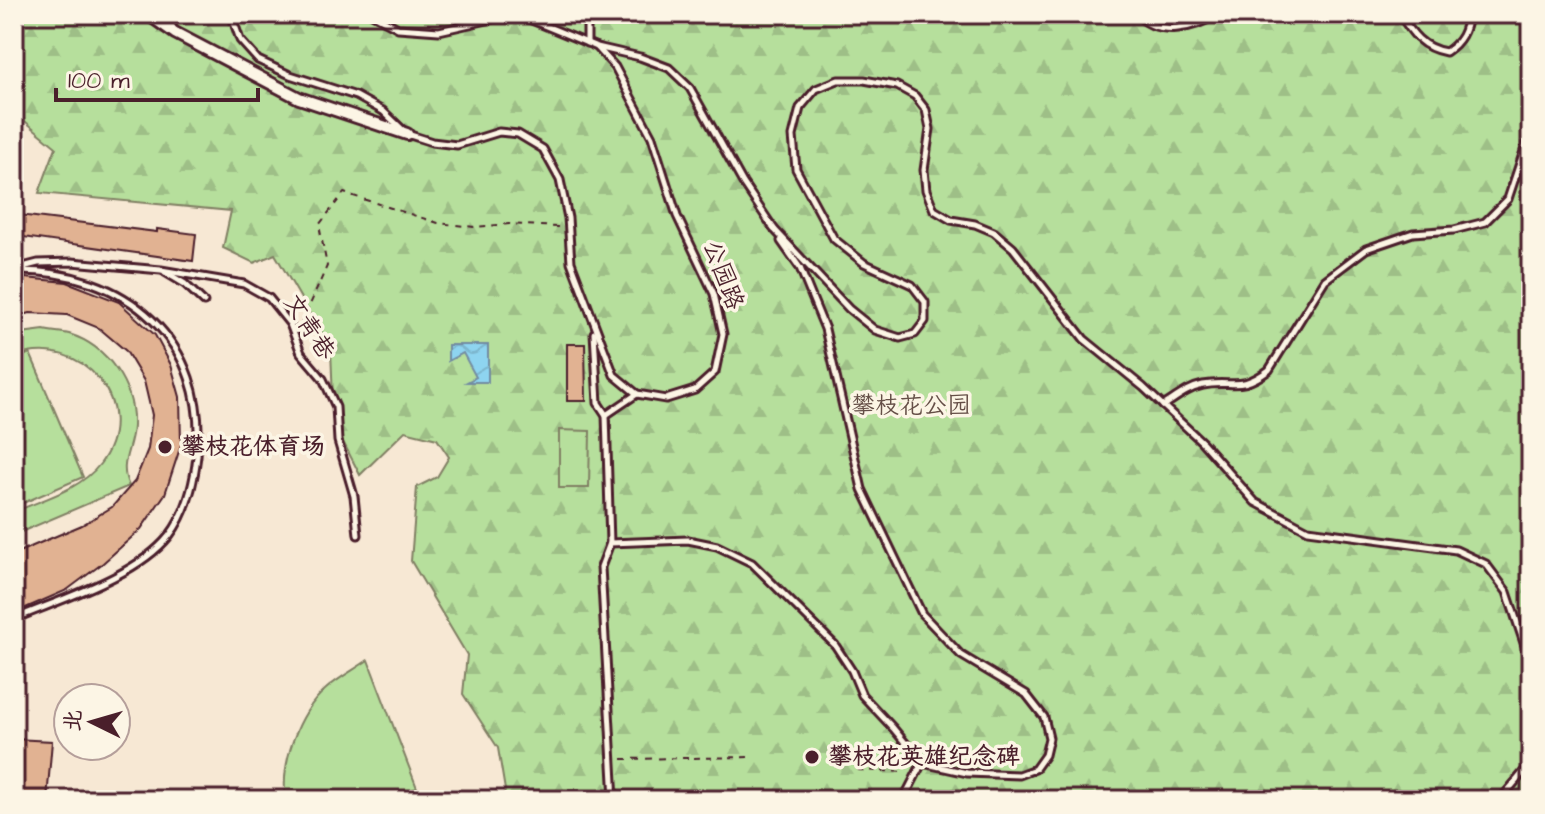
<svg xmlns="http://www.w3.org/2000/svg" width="1545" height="814" viewBox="0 0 1545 814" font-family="'Architects Daughter','LXGW WenKai TC',sans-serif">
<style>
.forest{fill:url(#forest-firs);stroke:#807f64;stroke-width:2}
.pitch{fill:#b6df9c;stroke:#807f64;stroke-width:2}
.water{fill:url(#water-waves);stroke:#738ca1;stroke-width:2}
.building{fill:#e1b292;stroke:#4a1f2b;stroke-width:2}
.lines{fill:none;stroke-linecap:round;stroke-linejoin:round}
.service-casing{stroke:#4a1f2b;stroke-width:11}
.minor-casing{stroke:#4a1f2b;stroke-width:16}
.path{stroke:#4a1f2b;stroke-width:2;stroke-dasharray:6 6;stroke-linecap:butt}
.service{stroke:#fcf5e5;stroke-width:5}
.minor{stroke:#fcf5e5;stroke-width:10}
.poi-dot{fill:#4a1f2b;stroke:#fcf5e5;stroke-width:3}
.labels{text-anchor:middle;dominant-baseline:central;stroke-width:7;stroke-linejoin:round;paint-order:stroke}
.street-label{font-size:24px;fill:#4a1f2b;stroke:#fcf5e5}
.park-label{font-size:24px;fill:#654f47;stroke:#fcf5e5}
.poi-label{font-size:24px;font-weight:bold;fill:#4a1f2b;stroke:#fcf5e5;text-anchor:start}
</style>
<defs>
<pattern id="forest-firs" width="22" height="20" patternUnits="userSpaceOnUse" patternTransform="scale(2)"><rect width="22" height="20" fill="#b6df9c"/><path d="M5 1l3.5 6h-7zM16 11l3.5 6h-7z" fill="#9ebf87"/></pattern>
<pattern id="water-waves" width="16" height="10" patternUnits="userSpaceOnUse" patternTransform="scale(2)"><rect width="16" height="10" fill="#8ed4f0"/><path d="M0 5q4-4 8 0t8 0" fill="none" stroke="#7cb6ce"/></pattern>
</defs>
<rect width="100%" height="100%" fill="#f7e8d4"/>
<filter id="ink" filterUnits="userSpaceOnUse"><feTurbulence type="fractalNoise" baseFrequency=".0125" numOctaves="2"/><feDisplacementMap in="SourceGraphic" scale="16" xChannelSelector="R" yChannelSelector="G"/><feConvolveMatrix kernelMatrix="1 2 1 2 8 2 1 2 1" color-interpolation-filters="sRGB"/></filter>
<g filter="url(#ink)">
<polygon class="forest" points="14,14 1531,14 1531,800 503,800 505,790 498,748 463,694 467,655 411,561 417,487 437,477 449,457 437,439 405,431 360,475 334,424 331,350 275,254 254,263 223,248 231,211 39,193 56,147 14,112"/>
<g class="pitch">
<path d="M44 330C52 332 61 332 69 334 108 346 135 386 133 426 132 450 118 463 129 486L14 535V512C43 499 80 490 100 464 144 406 82 331 14 357V334Z"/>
<polygon points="30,353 83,477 14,507 14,360"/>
<polygon points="559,430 590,431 589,488 559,488"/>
<path d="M368 660 417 788 387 800H286C280 764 298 713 326 689 338 678 354 670 368 660Z"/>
</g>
<polygon class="water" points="448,345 488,345 488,382 467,382 476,377 463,353 448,361"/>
<g class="building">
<polygon points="19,215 157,232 157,229 196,234 193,261 16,236"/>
<polygon points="14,277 67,282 119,302 155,335 171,365 180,397 181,445 165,494 141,529 103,563 67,590 14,613 14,554 82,525 112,507 135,481 148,449 152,415 144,381 126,351 99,328 67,315 30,313 14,318"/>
<polygon points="567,344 585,344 586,401 567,401"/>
<polygon points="14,739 52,741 47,799 14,796"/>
</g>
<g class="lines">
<defs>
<g id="service">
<polyline points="166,14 173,28"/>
<polyline points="231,14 240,40 258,60 290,75 356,96 383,111 407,134 432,142 457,145 499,132 518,134 543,149 560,180 568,218 571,262 614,375 637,394 666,399 695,390 715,372 723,334 714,294 677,216 652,137 615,67 597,47 524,17 501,17 439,31 398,28 372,14"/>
<path d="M1137 14C1157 37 1195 29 1216 14"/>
<path d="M1400 14C1412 34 1422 48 1446 52 1461 42 1466 31 1468 14"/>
<polyline points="529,16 547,14"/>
<polyline points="587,43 587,25 592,14"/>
<polyline points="597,47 640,57 669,68 690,88 743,183 774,229"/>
<polyline points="773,228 849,309 875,330 900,338 915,334 925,321 925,302 912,285 864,263 834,239 796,169 793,136 800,108 816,89 838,80 864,80 897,86 915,96 926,110 930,129 924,170 926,190 934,210 951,220 975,224 994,232 1013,248 1084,339 1143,387 1202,442 1255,502 1308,530 1456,550 1486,564 1507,592 1525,646 1531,681"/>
<polyline points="15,269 38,263 72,262 161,270 244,284 269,298 290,324 301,353 323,379 336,407 338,441 354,496 358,535"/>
<path d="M14 271C125 269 209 340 197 456 194 483 187 513 169 536 136 577 61 599 14 619"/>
<polyline points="165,272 185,284 204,302"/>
<polyline points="594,333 598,403 606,415 610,543 601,567 614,800"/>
<path d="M1163 406C1176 398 1188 388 1203 385 1233 379 1238 393 1269 370L1325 280 1366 249 1413 233 1454 230 1485 222 1508 199 1531 130"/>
<polyline points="606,415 637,394"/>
<polyline points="610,543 688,540 717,546 752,563 835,645 852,671 862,695 893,728 922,763 967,773 1019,775 1035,769 1045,755 1049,738 1044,717 1026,694 961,655 922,614 862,489 825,329 800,268 781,241"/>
<polyline points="903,800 922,763"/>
<polyline points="1500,800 1531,763"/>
</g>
<polyline id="minor" points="148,14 175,33 299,98 407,134"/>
</defs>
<use href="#service" class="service-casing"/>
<use href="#minor" class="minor-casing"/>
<g class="path">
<polyline points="301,325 327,266 319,225 344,193 438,223 474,227 509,224 558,227"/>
<polyline points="622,759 754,757"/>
<polyline points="858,770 905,772"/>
</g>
<use href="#service" class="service"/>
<use href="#minor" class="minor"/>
</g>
</g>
<g class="poi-dot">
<circle cx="165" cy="447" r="8"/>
<circle cx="812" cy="757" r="8"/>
</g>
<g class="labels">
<g class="street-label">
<text transform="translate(723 275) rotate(69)">公园路</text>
<text transform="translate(309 327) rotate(57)">文青巷</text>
</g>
<g class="park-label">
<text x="911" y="406">攀枝花公园</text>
</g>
<g class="poi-label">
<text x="181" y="447">攀枝花体育场</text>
<text x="828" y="757">攀枝花英雄纪念碑</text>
</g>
</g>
<rect width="1545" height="814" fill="none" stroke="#fcf5e5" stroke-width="48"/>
<rect x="24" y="24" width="1497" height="766" fill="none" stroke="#4a1f2b" stroke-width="3" filter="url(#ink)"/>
<g transform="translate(92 722) rotate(275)"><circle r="38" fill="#fcf5e5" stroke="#b59f9b" stroke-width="2"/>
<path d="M0-6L14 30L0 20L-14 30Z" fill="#4a1f2b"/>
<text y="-12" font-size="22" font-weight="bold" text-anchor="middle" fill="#4a1f2b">北</text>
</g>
<path d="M56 88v12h202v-12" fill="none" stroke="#4a1f2b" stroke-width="4"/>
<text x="68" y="88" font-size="24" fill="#4a1f2b" stroke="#fcf5e5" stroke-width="6" paint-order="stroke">100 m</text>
</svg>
